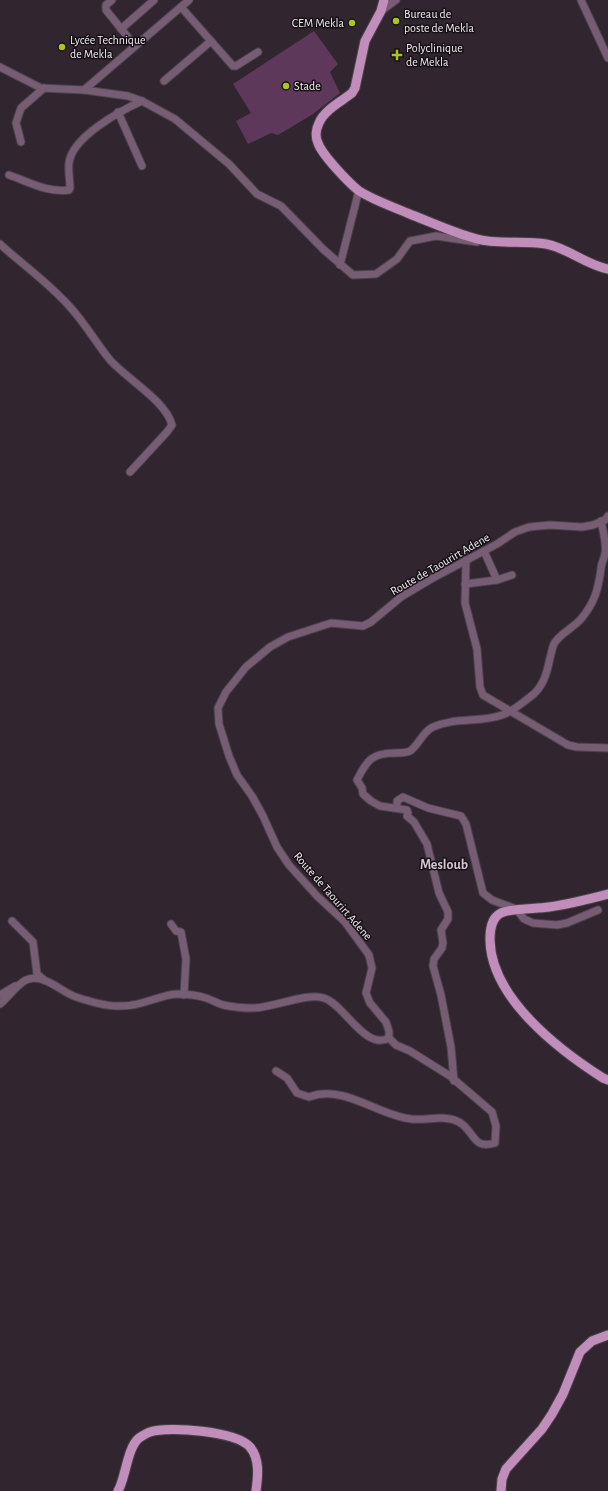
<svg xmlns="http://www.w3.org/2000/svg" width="608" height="1491" viewBox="0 0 608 1491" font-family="'Alegreya Sans',sans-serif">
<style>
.pitch{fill:#5e385b}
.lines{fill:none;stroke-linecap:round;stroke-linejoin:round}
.minor-casing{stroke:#4c424b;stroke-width:9}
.major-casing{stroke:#4c424b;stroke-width:11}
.minor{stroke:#765d73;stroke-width:7}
.major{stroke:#c18ebc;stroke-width:9}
.poi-dot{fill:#a9c71a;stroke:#161115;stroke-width:1.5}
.labels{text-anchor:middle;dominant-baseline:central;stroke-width:3;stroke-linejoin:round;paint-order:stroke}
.poi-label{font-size:12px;fill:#f2ebf1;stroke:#161115;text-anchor:start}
.street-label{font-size:12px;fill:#f2ebf1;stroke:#161115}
.quarter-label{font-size:14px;font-weight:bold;fill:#d2c4d0;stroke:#161115}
</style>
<rect width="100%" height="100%" fill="#312630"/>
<polygon class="pitch" points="314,31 338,64 330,72 340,93 313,114 278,135 271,133 248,144 236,121 251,113 233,84"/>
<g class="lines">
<defs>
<g id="minor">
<polyline points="112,0 106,5 106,10 135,46"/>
<polyline points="581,0 608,58"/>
<polyline points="181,7 233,66 236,66 258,52"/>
<polyline points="381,11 396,0"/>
<polyline points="121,29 154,0"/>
<polyline points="0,67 41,88 84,90 128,96 142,101 175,119 229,164 257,194 281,206 324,250 353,275 376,274 397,259 410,241 436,236 477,242"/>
<polyline points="164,81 211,41"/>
<polyline points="84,90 189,0"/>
<polyline points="118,112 142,166"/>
<polyline points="21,142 16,123 21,108 44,88"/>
<path d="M9 175C29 182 48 193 69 190L70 188C70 180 68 171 69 163 72 137 120 111 142 101"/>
<path d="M0 244C23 265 49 283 70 307 85 323 96 343 110 360 127 379 166 401 172 425L167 432 130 472"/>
<polyline points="340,265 359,190"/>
<polyline points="484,551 497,580 512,575"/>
<polyline points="466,560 465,603 477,649 480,687 483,695 568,745 577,747 608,748"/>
<polyline points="465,584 497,580"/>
<polyline points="397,808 397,801 403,797 428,808 461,816 466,824 483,893 492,900 516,909"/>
<polyline points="517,910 524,919 533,923 557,925 567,923 598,910"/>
<polyline points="12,921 33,942 37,974 44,980"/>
<polyline points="171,924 176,931 181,932 186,959 184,995"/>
<polyline points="0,995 15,986"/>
<path d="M0 1004C9 997 16 985 26 980 43 972 61 992 76 997 88 1001 104 1006 117 1006 122 1006 128 1006 132 1005 147 1003 162 995 176 994 186 994 197 995 206 998 212 1000 217 1003 223 1005 232 1007 243 1008 253 1008 273 1008 307 992 324 998 344 1004 365 1051 389 1038V1031L386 1022 370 1003 366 993 372 968 369 955 345 922 317 896 289 865 277 847 263 816 252 796 237 775 229 756 219 724 218 708 226 692 246 667 270 647 288 637 331 623 363 626 371 622 401 597 433 578 497 544 515 532 529 527 550 525 582 527 593 525 605 520 608 516"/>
<path d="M276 1071 287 1078 297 1093 309 1097C344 1084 377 1115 411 1119 427 1121 444 1114 459 1122 475 1131 472 1150 495 1143L496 1126 492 1112 450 1076 410 1051 396 1045 389 1038"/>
<path d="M454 1081 451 1047 441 995 433 966 434 959 442 948 443 943 441 930 448 919V912L439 893 427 844 414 822 407 816 408 813 407 810 380 806 371 801 363 794 362 788 357 780C367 760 372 753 395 753 400 753 406 753 410 751 419 745 423 731 433 727 455 717 480 723 502 715 512 712 522 703 530 697 543 688 547 673 550 658 552 652 552 645 556 641 563 632 574 627 581 619 595 602 598 590 601 569 601 564 604 559 605 554 607 543 603 532 601 521"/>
</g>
<g id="major">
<path d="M384 0 381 11 365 41 355 88 352 93C342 101 324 110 319 123 316 129 315 137 318 143 322 155 349 183 359 191 375 201 394 207 412 215 433 223 454 233 477 239 500 245 523 240 546 244 568 248 586 265 608 269"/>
<path d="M608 894C589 899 569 904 549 907 537 909 510 908 501 913 491 918 490 930 490 940 491 998 559 1050 603 1078L608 1080"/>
<path d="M118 1491C126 1477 127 1448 139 1438 142 1436 147 1433 150 1432 169 1426 236 1431 250 1447 260 1459 258 1476 256 1491"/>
<polyline points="501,1491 502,1479 506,1469 542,1429 552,1414 563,1394 580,1352 592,1341 608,1335"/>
</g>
</defs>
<use href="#minor" class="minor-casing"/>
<use href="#major" class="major-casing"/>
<use href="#minor" class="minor"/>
<use href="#major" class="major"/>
</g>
<g class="poi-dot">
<circle cx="396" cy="21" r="4"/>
<circle cx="352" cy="23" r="4"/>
<circle cx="62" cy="47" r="4"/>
<path d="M395 49h4v4h4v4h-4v4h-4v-4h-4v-4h4z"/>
<circle cx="286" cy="86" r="4"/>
</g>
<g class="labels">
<g class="poi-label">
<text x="404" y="14">Bureau de<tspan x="404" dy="14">poste de Mekla</tspan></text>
<text x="344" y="23" text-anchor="end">CEM Mekla</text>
<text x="70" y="40">Lycée Technique<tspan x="70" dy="14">de Mekla</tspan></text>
<text x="406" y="48">Polyclinique<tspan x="406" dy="14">de Mekla</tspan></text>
<text x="294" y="86">Stade</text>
</g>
<g class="street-label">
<text transform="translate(440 564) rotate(-30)">Route de Taourirt Adene</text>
<text transform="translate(333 896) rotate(49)">Route de Taourirt Adene</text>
</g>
<g class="quarter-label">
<text x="444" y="865">Mesloub</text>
</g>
</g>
</svg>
